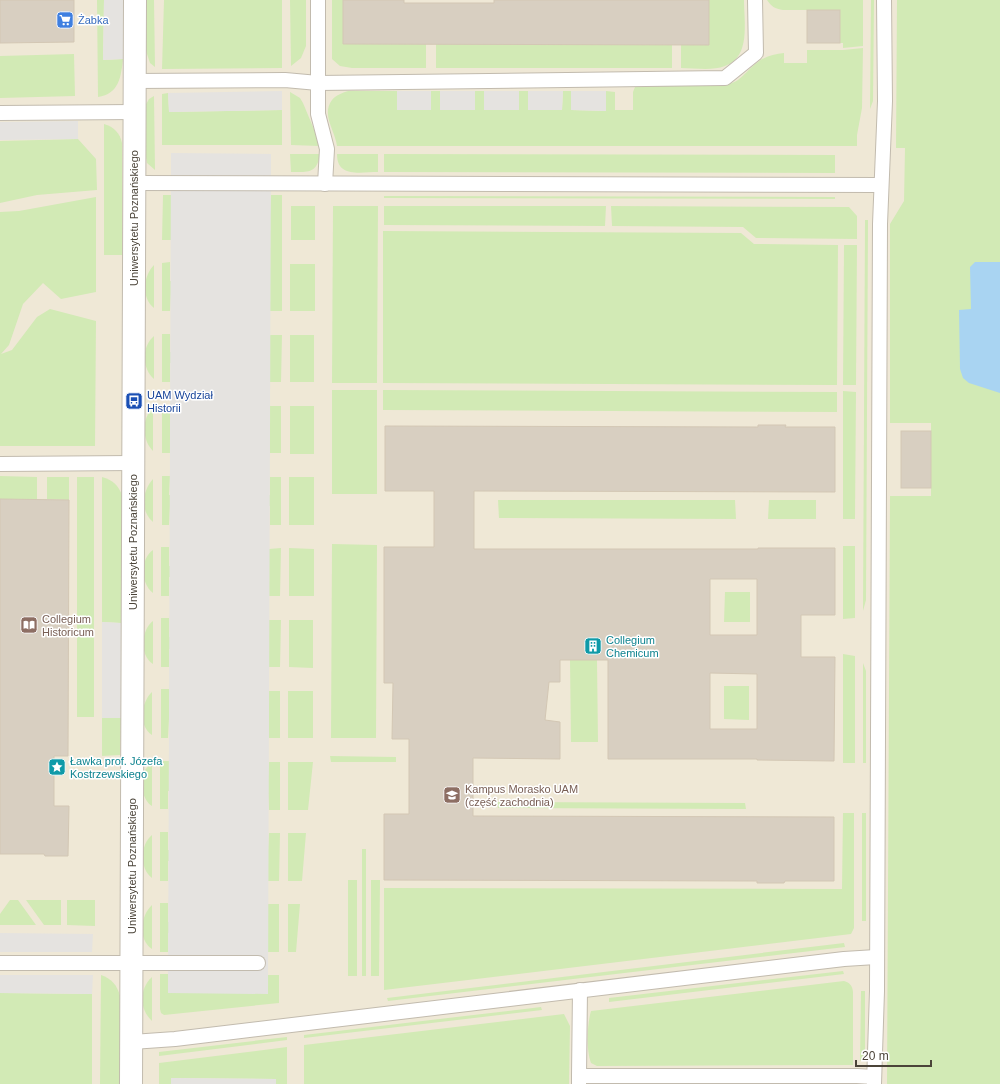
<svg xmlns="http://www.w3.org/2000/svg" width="1000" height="1084" viewBox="0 0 1000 1084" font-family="Arial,sans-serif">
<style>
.education{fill:#efe8d6}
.green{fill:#d2eab5}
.parking{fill:#e5e3e0}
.water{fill:#a9d4f2}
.building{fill:#d8cfc1;stroke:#d3c7b4;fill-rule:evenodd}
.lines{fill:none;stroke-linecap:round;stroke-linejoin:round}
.lane-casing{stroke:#c2bbae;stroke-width:16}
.street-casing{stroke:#c2bbae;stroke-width:24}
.lane{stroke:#fff;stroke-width:14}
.street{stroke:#fff;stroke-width:22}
.labels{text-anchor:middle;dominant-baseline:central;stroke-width:3;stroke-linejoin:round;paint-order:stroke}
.shop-label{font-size:11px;fill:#366cbe;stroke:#fff;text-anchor:start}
.street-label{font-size:11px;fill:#4b4439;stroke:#fff}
.transit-label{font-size:11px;fill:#164399;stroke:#fff;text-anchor:start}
.education-label{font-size:11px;fill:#785e54;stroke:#fff;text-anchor:start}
.culture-label{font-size:11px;fill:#0d838f;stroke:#fff;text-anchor:start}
</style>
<rect width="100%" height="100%" fill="#f6f3ec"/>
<polygon class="education" points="0,0 1000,0 900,1084 0,1084"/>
<g class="green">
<path d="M97 0H104L103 60 123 59C121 77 119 94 98 97Z"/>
<polygon points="146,0 154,0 155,67 150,63 146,51"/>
<polygon points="164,0 282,0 282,68 162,69"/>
<polygon points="290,0 306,0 306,46 301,58 291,66"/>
<polygon points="332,0 343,0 343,44 426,44 426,68 352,68 340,66 332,59"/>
<path d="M709 0H744C744 22 751 57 725 66 712 71 695 68 681 68V45Z"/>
<path d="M767 0H863V46L843 48V43H840V10H783C775 9 771 6 767 0Z"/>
<polygon points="871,0 874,0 873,101 870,109"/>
<polygon points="897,0 1000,0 1000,1084 887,1084 890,496 931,496 931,423 890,423 890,224 904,201 905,148 896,148"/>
<polygon points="436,44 672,45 672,68 436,68"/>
<path d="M863 48 862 108 857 135V146H337C335 130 321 115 332 100 336 95 342 93 348 91H397V110H431V91H440V110H475V91H484V110H519V91H528V110H562L563 91H571V110L606 111V91L615 92V110H633V92L635 87 639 86 725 85C742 82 745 71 758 62 765 56 775 54 784 53V63H807V50H843Z"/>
<polygon points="74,54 75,96 0,98 0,56"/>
<polygon points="290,92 300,98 303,103 318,139 319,146 291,145"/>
<polygon points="168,93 169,112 282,110 282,145 162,145 162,94"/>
<polygon points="154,96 155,170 147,163 146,157 145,106 149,99"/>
<path d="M104 124C114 127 120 133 122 143V255H104Z"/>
<polygon points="78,139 96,159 97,190 37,195 0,203 0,141"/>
<path d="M290 154H320C317 174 308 172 291 172Z"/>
<path d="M337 154H378V172C360 172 337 178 337 154Z"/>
<polygon points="384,154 835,155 835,173 384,172"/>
<polygon points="163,195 171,195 171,213 270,214 271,195 282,195 282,311 270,311 270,293 171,292 170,311 162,311 162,263 170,262 170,281 270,282 270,222 171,221 171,240 162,240"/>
<polygon points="384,196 835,197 835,199 384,198"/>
<polygon points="96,197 96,292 61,299 43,283 23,304 9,345 1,354 12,350 37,317 50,309 96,321 95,446 0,446 0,212 19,211"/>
<rect x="291" y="206" width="24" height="34"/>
<polygon points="333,206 378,206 377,383 332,383"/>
<polygon points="384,206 606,206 605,226 384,225"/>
<polygon points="611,206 849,207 857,216 857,239 756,238 743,227 612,226"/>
<polygon points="865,220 868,220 868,224 866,600 863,611"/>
<polygon points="383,231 741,233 754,244 838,245 837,385 383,383"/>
<polygon points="844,245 857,245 856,385 843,385"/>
<rect x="290" y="264" width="25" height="47"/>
<path d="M154 265V308C141 298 143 276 154 265Z"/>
<polygon points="162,334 170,334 170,352 270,353 270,335 282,335 281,382 270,382 270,364 170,363 170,382 162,382"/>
<rect x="290" y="335" width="24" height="47"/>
<path d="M154 336V379C142 369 141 347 154 336Z"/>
<rect x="332" y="390" width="45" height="104"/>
<polygon points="383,390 837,392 837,412 383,410"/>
<polygon points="843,391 856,392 855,519 843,519"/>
<polygon points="162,405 170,405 170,423 270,424 270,406 281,406 281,453 270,453 270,435 170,435 170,453 162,453"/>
<rect x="290" y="406" width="24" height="48"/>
<path d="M153 408V451C142 440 141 419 153 408Z"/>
<polygon points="0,476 37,477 37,499 0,499"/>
<polygon points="162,476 170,476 169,495 270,495 270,477 281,477 281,525 270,525 270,506 170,506 169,525 162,525"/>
<polygon points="47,477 69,477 69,500 47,499"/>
<rect x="77" y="477" width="17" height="240"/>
<path d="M102 477C113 480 118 485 122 495L121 623 102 622Z"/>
<rect x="289" y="477" width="25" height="48"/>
<path d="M153 479V522C140 511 142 491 153 479Z"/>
<polygon points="498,500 735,500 736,519 499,518"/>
<polygon points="769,500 816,500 816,519 768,519"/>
<polygon points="332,544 377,545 376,738 331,738"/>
<polygon points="843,546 855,546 855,618 843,619"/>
<polygon points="161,547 169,547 169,566 269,566 269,549 281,548 280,596 269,596 269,577 169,577 169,596 161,596"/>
<polygon points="289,548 314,549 314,596 289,596"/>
<path d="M153 550V593C140 583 140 559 153 550Z"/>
<polygon points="725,592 750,592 750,622 724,622"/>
<polygon points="161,618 169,618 169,637 269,637 269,620 281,620 280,667 269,667 269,649 169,649 169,667 161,667"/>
<polygon points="289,620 313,620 313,668 289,667"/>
<path d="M153 621V664C139 655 141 630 153 621Z"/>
<polygon points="843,654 855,656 855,763 843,763"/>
<polygon points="570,660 597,660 598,742 571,742"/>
<polygon points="863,663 866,671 866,763 863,763"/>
<polygon points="724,686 749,686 749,720 724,719"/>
<polygon points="161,689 169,689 169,708 269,709 269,691 280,691 280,738 269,738 269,720 169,719 168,738 161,738"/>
<rect x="288" y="691" width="25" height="47"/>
<path d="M152 692V735C138 726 141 702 152 692Z"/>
<polygon points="102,718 121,718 120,755 102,756"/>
<polygon points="330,756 396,757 396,762 331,762"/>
<polygon points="160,761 169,761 169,779 268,780 269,762 280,762 280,810 269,810 268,791 168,791 168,809 160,809"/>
<polygon points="288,762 313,762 308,810 288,810"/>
<path d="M152 763V806C142 800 139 780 145 770 147 767 150 765 152 763Z"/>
<polygon points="497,802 745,803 746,809 498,808"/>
<polygon points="843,813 854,813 854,928 851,934 384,990 384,888 842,889"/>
<rect x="862" y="813" width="4" height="108"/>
<polygon points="160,832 168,832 168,850 268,851 269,833 280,833 279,881 268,881 268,862 168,861 168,881 160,881"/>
<polygon points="288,833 306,833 302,881 288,881"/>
<path d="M152 835V878C139 868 140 845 152 835Z"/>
<rect x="362" y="849" width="4" height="127"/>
<rect x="348" y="880" width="9" height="96"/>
<polygon points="371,880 380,880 379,976 371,976"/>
<polygon points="10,900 18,900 36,925 0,925 0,914"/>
<polygon points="26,900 61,900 61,925 44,925"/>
<polygon points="67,900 95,900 95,926 67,925"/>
<polygon points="160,903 168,903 168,922 268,922 268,904 279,904 279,952 268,952 268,933 168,933 168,952 160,952"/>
<polygon points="288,904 300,904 296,952 288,952"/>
<path d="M152 905V949C138 940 140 916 152 905Z"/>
<polygon points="844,943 845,947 388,1001 387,998"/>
<polygon points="843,971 844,974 609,1002 609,998"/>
<polygon points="160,974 168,974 168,993 268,993 268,975 279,975 279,1003 164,1015 161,1013 160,1009"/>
<path d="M101 975C112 979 117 985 120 996V1084H100Z"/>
<path d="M152 977V1021C139 1009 139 989 152 977Z"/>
<path d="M844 981C850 983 852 985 853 992V1065L597 1066 591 1063C586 1050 587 1025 591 1011Z"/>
<polygon points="861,991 865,991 865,1051 864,1057 860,1061"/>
<polygon points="0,993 92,994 92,1084 0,1084"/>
<polygon points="541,1007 542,1010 304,1038 304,1035"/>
<polygon points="564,1014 570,1026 569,1084 304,1084 304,1045"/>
<polygon points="287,1037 287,1040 159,1056 159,1052"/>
<polygon points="287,1047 287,1084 276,1084 276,1079 171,1078 171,1084 159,1084 159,1063"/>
</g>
<g class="parking">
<polygon points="104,0 124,0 123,59 103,60"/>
<polygon points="282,91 282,110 169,112 168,93"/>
<rect x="397" y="91" width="34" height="19"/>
<rect x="440" y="91" width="35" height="19"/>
<rect x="484" y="91" width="35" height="19"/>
<polygon points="528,91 563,91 562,110 528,110"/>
<polygon points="571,91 606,91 606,111 571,110"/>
<polygon points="78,121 78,139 0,140 0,122"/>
<polygon points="171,153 271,154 268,994 168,993"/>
<polygon points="102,622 121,623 121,718 102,718"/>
<polygon points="0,933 93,934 92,952 0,952"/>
<polygon points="0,975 93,975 92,994 0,993"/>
<polygon points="171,1078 276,1079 276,1084 171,1084"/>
</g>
<polygon class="water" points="975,262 1000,262 1000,393 969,383 963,378 960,369 959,310 971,309 970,267"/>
<g class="building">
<polygon points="0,0 74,0 74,42 0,43"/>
<polygon points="343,0 404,0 404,3 494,3 494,0 709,0 709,45 343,44"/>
<rect x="807" y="10" width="33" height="33"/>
<path d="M758 425H786L785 427H835V492L474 491V549H758V548H835V615H801V657H835L834 761 757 760V759H608V660H560V682H549L545 720 560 722V759L473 758V816L834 817V881H785L784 883H757V881L384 880V814H409V739H392L393 683H384V547H434V491H385V426L758 427ZM710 579H757V635H710ZM710 673 757 674V729H710Z"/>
<rect x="901" y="431" width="30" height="57"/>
<polygon points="0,499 69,500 68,756 54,756 54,806 69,806 68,856 45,856 44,854 0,854"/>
</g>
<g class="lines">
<defs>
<g id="lane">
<polyline points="318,0 318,114 327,149 325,184"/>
<polyline points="134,81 285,80 318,83 725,78 756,53 755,0"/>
<polyline points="0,113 135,112"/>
<polyline points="134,183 880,185"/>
<polyline points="0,464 133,463"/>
<polyline points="0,963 258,963"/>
<polyline points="132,1042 175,1039 844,959 876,957"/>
<polyline points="579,1076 580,990"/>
<polyline points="579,1084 579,1076 857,1076 874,1077"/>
<polyline points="874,1084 877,991 880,224 885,101 884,0"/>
</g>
<polyline id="street" points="131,1084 135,0"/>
</defs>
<use href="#lane" class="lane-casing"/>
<use href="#street" class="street-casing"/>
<use href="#lane" class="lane"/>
<use href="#street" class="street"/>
</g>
<defs>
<symbol id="supermarket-square" viewBox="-11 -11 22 22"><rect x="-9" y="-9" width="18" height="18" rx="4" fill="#3f7fe0" stroke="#fff"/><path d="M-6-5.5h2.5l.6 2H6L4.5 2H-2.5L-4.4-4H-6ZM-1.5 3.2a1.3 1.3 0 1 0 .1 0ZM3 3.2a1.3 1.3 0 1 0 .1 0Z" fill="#fff"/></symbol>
<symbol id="bus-square" viewBox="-11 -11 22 22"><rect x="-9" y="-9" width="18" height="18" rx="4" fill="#1a4fb4" stroke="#fff"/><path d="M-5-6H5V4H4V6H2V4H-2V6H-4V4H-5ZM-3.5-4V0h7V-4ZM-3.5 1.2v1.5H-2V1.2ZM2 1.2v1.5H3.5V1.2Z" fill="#fff"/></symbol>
<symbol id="library-square" viewBox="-11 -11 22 22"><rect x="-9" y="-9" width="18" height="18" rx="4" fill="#8d6e63" stroke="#fff"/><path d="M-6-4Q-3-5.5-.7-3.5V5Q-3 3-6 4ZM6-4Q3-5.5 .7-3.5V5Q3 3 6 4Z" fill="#fff"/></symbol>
<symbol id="building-square" viewBox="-11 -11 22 22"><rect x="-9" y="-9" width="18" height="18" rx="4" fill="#0f9aa8" stroke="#fff"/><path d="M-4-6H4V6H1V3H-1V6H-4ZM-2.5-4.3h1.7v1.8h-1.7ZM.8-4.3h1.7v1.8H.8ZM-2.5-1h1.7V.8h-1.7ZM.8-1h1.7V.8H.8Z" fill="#fff"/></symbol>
<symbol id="sight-square" viewBox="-11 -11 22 22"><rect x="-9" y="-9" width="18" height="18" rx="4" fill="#0f9aa8" stroke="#fff"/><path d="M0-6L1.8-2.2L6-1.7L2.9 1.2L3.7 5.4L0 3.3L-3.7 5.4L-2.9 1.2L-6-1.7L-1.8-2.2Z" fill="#fff"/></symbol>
<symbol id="university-square" viewBox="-11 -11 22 22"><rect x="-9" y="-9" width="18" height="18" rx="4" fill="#8d6e63" stroke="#fff"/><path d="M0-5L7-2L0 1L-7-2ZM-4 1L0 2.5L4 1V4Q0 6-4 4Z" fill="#fff"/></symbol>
</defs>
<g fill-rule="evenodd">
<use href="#supermarket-square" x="55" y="10" width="20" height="20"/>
<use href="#bus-square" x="124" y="391" width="20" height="20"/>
<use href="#library-square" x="19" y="615" width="20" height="20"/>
<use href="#building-square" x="583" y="636" width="20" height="20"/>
<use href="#sight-square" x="47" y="757" width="20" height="20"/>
<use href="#university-square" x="442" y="785" width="20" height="20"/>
</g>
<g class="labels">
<g class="shop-label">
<text x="78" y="20">Żabka</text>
</g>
<g class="street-label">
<text transform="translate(134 218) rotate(-90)">Uniwersytetu Poznańskiego</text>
<text transform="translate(133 542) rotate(-90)">Uniwersytetu Poznańskiego</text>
<text transform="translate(132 866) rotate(-90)">Uniwersytetu Poznańskiego</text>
</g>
<g class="transit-label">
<text x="147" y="395">UAM Wydział<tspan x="147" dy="13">Historii</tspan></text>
</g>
<g class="education-label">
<text x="42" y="619">Collegium<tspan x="42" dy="13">Historicum</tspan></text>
<text x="465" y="789">Kampus Morasko UAM<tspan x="465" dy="13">(część zachodnia)</tspan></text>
</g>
<g class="culture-label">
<text x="606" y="640">Collegium<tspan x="606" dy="13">Chemicum</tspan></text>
<text x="70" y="761">Ławka prof. Józefa<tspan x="70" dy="13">Kostrzewskiego</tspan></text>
</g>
</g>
<path d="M856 1060v6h75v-6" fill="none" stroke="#4b4439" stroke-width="2"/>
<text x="862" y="1060" font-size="12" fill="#4b4439" stroke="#ffffff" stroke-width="3" paint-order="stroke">20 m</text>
</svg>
